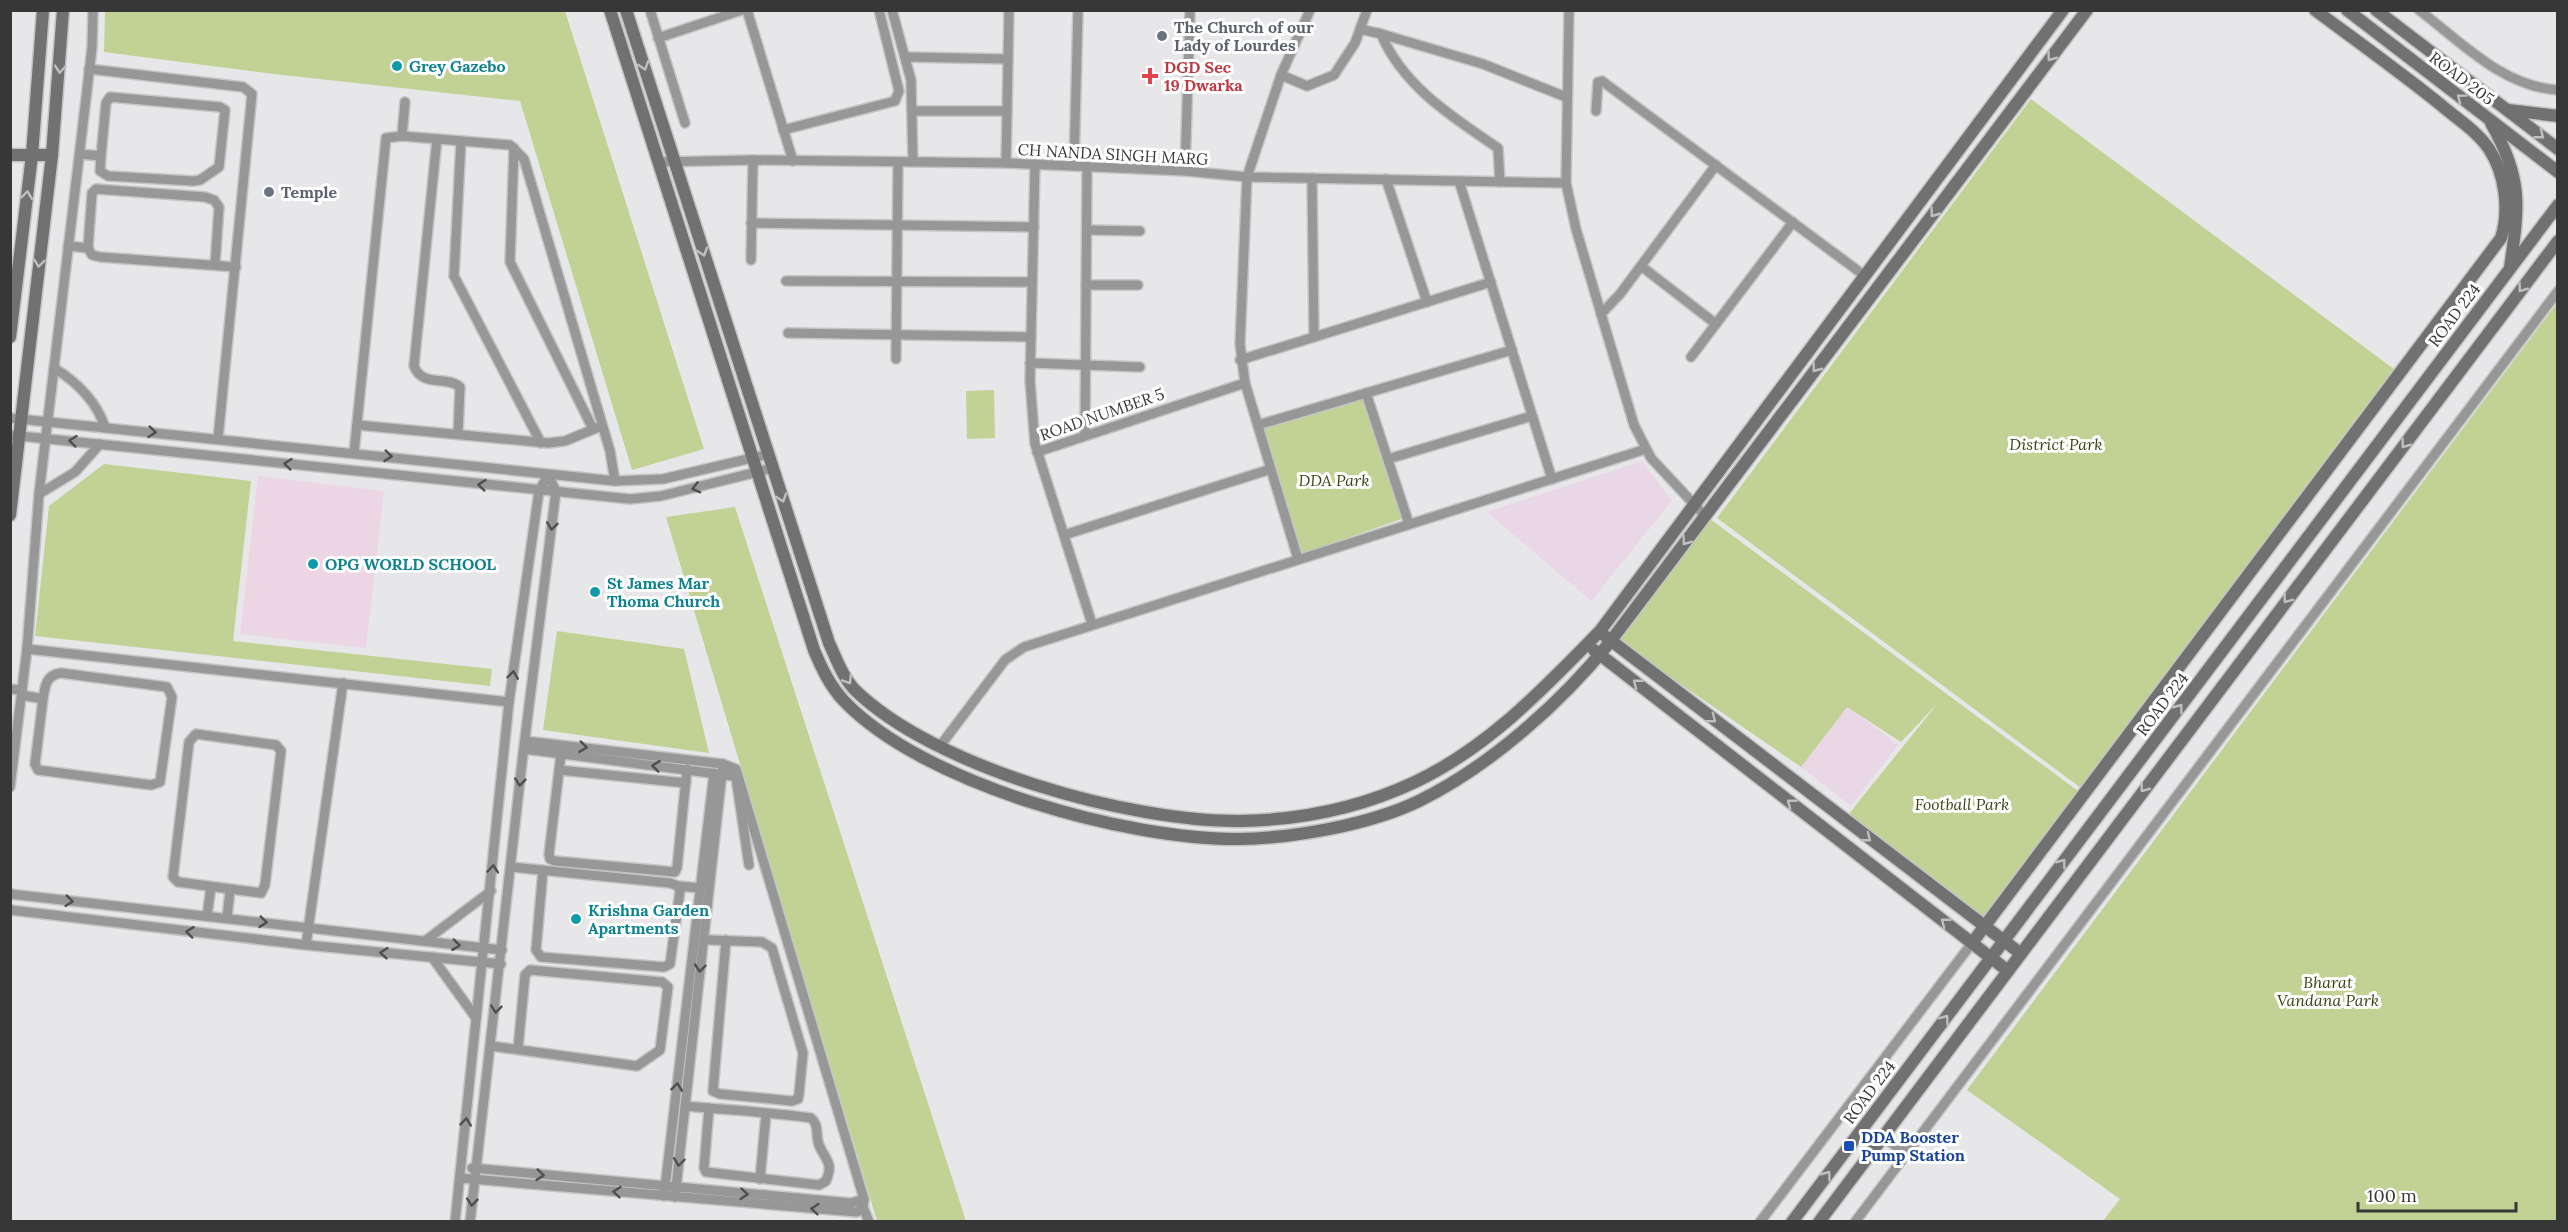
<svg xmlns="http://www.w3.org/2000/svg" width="2568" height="1232" viewBox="0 0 2568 1232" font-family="Lora,serif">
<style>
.commercial{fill:#ead7e6}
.education{fill:#ecd6e3}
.green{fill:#c2d194}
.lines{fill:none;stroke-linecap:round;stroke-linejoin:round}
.street-casing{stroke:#c4c4c5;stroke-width:12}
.secondary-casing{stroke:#c4c4c5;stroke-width:15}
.street{stroke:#989797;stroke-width:9}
.secondary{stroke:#727171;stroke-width:12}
.oneway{stroke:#c0bfbf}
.oneway2{stroke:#4f4f4f}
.worship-dot{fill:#6b7280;stroke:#fff;stroke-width:2}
.culture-dot{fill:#0f9aa8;stroke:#fff;stroke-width:2}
.health-dot{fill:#e0444e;stroke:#fff;stroke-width:2}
.transit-dot{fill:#1a4fb4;stroke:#fff;stroke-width:2}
.labels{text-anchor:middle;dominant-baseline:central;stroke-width:6;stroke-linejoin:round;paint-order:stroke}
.worship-label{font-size:16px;font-weight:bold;fill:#5b616d;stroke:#fff;text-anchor:start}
.culture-label{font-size:16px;font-weight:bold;fill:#0d838f;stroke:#fff;text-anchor:start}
.health-label{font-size:16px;font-weight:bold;fill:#be3a42;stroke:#fff;text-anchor:start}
.street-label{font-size:16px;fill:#373737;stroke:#fff}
.park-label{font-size:16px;font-style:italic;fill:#3b4513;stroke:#fff}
.transit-label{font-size:16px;font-weight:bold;fill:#164399;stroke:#fff;text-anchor:start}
</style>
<rect width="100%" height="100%" fill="#e7e7e9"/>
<g class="commercial">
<polygon points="1642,461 1672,501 1591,601 1487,512"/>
<polygon points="1847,706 1898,745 1851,806 1801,767"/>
</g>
<polygon class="education" points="258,476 384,491 366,648 240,634"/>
<g class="green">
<polygon points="105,11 565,11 704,449 632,470 520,101 274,74 104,52"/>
<polygon points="2031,99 2395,370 2081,788 1717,518"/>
<polygon points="2557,303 2557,1221 2103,1221 2120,1199 1967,1090"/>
<polygon points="994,390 995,438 967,439 966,391"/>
<polygon points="1364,397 1407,517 1299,555 1259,427"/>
<polygon points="104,464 251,481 233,641 492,669 490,686 35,636 49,506"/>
<polygon points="735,507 966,1221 877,1221 666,517"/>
<polygon points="1710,519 2078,791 1982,920 1848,815 1938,703 1901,742 1847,707 1801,767 1616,640"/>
<polygon points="557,631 684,649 709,753 543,730"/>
</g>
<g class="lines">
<defs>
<g id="street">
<polyline points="650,10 685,123"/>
<polyline points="747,10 793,161"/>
<polyline points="892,10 911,80 913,162"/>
<polyline points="1569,10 1566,183 1576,229 1634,425 1651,458 1705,516"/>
<path d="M2419 10C2461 42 2503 87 2558 90"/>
<path d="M1360 29 1381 34C1403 86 1452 117 1498 148L1500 182"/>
<polyline points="1378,33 1483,64 1566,97"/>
<polyline points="658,38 742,10"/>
<polyline points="907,57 1008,59"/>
<polyline points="89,69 243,87 252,94 218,439"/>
<polyline points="1281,75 1307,86 1334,75 1355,43 1367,10"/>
<polyline points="912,111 1007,111"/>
<polyline points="1596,111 1598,82 1602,81 1865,276"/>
<polyline points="783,130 895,101 899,91 879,10"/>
<polyline points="402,136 405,102"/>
<path d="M437 139 414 366C422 388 447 375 460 387L458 434"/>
<polyline points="461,141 454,276 541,443"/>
<polyline points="514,148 510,262 593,429"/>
<polyline points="80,154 101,156 100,171 108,176 193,181 200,180 219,167 225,110 220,107 110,97 106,103 101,156"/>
<polyline points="659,162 753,160 1006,163 1185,171 1247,177 1566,183"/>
<polyline points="1006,163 1009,10"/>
<polyline points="1035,164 1030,381 1035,444 1092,624"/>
<polyline points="1074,166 1078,10"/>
<polyline points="1185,171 1190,10"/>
<polyline points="1312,178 1314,337"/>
<polyline points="1386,179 1427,302"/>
<polyline points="1459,181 1552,479"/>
<polyline points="751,223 1034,227"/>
<polyline points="1087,230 1140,231"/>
<polyline points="68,246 88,248 92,255 100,257 236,267"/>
<polyline points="88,248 92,193 96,189 205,197 214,200 219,207 215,265"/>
<polyline points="751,260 753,160"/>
<polyline points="1641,266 1716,324"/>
<polyline points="786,281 1032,282"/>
<polyline points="1086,285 1138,285"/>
<polyline points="1601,314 1620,294 1716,165"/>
<polyline points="788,333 1031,337"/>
<polyline points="1691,357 1793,222"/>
<polyline points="896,359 898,162"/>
<polyline points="1240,360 1491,282"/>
<polyline points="1030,363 1140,367"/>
<path d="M54 368C77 382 96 401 105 427"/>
<polyline points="1366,393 1409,524"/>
<polyline points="10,418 615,481 663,479 769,454"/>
<polyline points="357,425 548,443 565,441 599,427"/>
<polyline points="1258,425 1512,350"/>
<polyline points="10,435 630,499 661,496 773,468"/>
<polyline points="1085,435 1087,167"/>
<polyline points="1037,452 1245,383"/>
<polyline points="354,453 386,138 402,136 510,145 524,159 610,451 615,481"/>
<polyline points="1388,459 1532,416"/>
<polyline points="39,494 75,472 100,444"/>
<polyline points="1064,535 1271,469"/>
<polyline points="1298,559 1245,383 1240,344 1247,177 1281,75 1310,10"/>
<polyline points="27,649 509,702"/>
<polyline points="10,689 22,690"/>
<path d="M22 695 43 699C45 686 46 675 61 673L167 687 172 697 160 782 151 785 38 770 35 764 43 699"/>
<polygon points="196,734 276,745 281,751 265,885 261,893 178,882 173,877 189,742"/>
<polyline points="940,746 1005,660 1024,647 1646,449"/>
<polyline points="524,749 733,776 736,778 749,865"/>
<polyline points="561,754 549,854 550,859 555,861 675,872 677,868 687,769"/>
<polyline points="559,770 686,783"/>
<polyline points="10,787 27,649 39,494 92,48 93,10"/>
<polyline points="511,867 670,883 678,886 680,891 670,964 664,967 541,957 536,950 543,870"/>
<polyline points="678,886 700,888"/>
<polyline points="10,894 502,950"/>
<polyline points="10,910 306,945 501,964"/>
<polyline points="207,916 211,887"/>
<polyline points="227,918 230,890"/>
<polyline points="703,940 710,940 762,942 772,948 803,1053 799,1094 798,1099 792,1101 720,1094 713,1091 726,940"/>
<polyline points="425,941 491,891"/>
<polyline points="306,945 343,683"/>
<polyline points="432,957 476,1018"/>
<polyline points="491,1046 637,1066 660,1050 668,987 662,982 530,970 525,975 518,1049"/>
<path d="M685 1106C727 1110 769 1112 811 1118 820 1126 815 1135 819 1145 825 1160 834 1162 826 1181L819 1185 706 1172 704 1168 709 1108"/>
<polyline points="1883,1137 1906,1153"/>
<polyline points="472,1168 851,1203 864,1199"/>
<polyline points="460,1178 857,1212 863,1207 864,1199 736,769 723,764 525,741"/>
<polyline points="760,1179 766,1114"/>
<polyline points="664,1196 714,773"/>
<polyline points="675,1197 723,764"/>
<polyline points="863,1207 869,1222"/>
<polyline points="455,1222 509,702 539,491 548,475 556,491 523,754 470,1222"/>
<polyline points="1760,1222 1972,943"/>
<polyline points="1855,1222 2558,291"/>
</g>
<g id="secondary">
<path d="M610 10 814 650C822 669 830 686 844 701 923 784 1127 840 1239 839 1294 838 1369 825 1419 801 1490 766 1561 703 1610 642L2087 10"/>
<path d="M626 10 829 643C836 658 843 678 855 690 935 768 1130 822 1240 821 1300 820 1360 808 1415 782 1489 747 1544 688 1600 631L2063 10"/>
<polyline points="2347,10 2558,172"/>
<polyline points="2376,10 2558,149"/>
<polyline points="2508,110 2558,116"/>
<path d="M2491 123C2523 179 2519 206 2510 268"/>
<polyline points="10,155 52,155"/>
<polyline points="10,337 32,155 43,10"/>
<polyline points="10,515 52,155 63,10"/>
<polyline points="1605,636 2020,953"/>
<polyline points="1594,650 2008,971"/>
<path d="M1972 943 2501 238C2510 210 2505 173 2489 149 2477 131 2457 119 2441 105 2400 72 2358 42 2315 10"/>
<polyline points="1792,1222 2558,205"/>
<polyline points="1819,1222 2558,241"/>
</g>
</defs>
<use href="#street" class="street-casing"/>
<use href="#secondary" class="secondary-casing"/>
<use href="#street" class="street"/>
<use href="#secondary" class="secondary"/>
</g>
<defs><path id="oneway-chevron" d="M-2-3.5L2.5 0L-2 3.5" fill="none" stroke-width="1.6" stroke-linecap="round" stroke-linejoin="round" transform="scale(1.5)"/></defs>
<g class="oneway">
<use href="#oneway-chevron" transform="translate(2051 57) rotate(127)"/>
<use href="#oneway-chevron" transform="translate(644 66) rotate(72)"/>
<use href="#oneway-chevron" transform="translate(60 69) rotate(95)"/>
<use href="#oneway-chevron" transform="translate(2461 98) rotate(-143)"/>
<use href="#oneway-chevron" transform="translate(2540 135) rotate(38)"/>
<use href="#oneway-chevron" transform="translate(27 195) rotate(-83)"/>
<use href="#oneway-chevron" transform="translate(1934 213) rotate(127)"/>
<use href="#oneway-chevron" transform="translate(703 252) rotate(72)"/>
<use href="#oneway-chevron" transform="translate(39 263) rotate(97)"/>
<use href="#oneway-chevron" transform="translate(2522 288) rotate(127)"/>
<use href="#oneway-chevron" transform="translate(1816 368) rotate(127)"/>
<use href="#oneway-chevron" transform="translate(2405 444) rotate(127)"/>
<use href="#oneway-chevron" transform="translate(782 498) rotate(72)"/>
<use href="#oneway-chevron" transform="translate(1686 541) rotate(127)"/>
<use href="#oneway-chevron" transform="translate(2287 599) rotate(127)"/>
<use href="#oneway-chevron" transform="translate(848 680) rotate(57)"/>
<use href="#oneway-chevron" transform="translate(1637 683) rotate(-142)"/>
<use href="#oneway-chevron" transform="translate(2179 708) rotate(-53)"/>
<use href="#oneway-chevron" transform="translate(1712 719) rotate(38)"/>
<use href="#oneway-chevron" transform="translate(2144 788) rotate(127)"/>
<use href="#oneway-chevron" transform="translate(1791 803) rotate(-142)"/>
<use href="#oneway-chevron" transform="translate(1867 838) rotate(38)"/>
<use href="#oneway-chevron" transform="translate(2062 863) rotate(-53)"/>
<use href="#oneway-chevron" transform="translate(1945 922) rotate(-142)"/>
<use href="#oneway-chevron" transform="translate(1945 1019) rotate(-53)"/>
<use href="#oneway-chevron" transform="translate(1827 1175) rotate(-53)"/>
</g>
<g class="oneway2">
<use href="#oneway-chevron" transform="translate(152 432) rotate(6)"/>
<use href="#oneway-chevron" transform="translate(73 441) rotate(-174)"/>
<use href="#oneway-chevron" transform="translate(388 456) rotate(6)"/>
<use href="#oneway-chevron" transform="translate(288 464) rotate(-174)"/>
<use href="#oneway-chevron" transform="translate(482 485) rotate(-174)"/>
<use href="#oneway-chevron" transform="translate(696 488) rotate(166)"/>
<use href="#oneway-chevron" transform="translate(552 526) rotate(97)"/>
<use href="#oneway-chevron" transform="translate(513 675) rotate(-82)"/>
<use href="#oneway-chevron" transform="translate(583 747) rotate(7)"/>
<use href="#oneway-chevron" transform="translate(656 766) rotate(-173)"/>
<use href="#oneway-chevron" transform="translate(520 782) rotate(96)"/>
<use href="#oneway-chevron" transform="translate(493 869) rotate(-85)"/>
<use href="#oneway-chevron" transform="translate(69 901) rotate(6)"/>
<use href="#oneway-chevron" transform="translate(263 922) rotate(6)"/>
<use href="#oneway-chevron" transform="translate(190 932) rotate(-173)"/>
<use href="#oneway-chevron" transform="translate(456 945) rotate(7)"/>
<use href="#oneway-chevron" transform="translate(384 953) rotate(-175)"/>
<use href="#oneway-chevron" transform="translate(700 968) rotate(96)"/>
<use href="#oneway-chevron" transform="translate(496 1009) rotate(96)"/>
<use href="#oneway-chevron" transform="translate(677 1087) rotate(-83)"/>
<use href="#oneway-chevron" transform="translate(466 1122) rotate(-84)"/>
<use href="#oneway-chevron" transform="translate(679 1162) rotate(97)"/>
<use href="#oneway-chevron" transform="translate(540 1175) rotate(6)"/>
<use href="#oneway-chevron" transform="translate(617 1192) rotate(-175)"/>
<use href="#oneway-chevron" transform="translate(744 1194) rotate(5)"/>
<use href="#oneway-chevron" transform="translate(472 1202) rotate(96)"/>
<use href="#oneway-chevron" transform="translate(815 1209) rotate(-175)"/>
</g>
<g class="worship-dot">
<circle cx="1162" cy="36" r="6"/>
<circle cx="269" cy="192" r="6"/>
</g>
<g class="culture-dot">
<circle cx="397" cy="66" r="6"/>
<circle cx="313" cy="564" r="6"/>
<circle cx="595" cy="592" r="6"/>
<circle cx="576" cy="919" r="6"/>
</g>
<path class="health-dot" d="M1147 67h6v6h6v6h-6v6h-6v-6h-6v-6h6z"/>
<rect class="transit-dot" x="1843" y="1140" width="12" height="12" rx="3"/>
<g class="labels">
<g class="worship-label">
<text x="1174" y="27">The Church of our<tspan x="1174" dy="18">Lady of Lourdes</tspan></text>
<text x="281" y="192">Temple</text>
</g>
<g class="culture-label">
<text x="409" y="66">Grey Gazebo</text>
<text x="325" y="564">OPG WORLD SCHOOL</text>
<text x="607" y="583">St James Mar<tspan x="607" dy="18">Thoma Church</tspan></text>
<text x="588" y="910">Krishna Garden<tspan x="588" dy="18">Apartments</tspan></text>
</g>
<g class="health-label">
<text x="1164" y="67">DGD Sec<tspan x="1164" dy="18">19 Dwarka</tspan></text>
</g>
<g class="street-label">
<text transform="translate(2462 78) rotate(37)">ROAD 205</text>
<text transform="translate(1113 154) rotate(3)">CH NANDA SINGH MARG</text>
<text transform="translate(2454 315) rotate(-53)">ROAD 224</text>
<text transform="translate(1102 414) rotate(-19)">ROAD NUMBER 5</text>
<text transform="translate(2162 704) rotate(-53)">ROAD 224</text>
<text transform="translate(1869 1092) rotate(-53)">ROAD 224</text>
</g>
<g class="park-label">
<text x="2056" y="444">District Park</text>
<text x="1334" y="480">DDA Park</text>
<text x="1962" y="804">Football Park</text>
<text x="2328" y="982">Bharat<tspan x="2328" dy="18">Vandana Park</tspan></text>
</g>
<g class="transit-label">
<text x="1861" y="1137">DDA Booster<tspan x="1861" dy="18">Pump Station</tspan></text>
</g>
</g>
<rect width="2568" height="1232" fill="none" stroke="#373737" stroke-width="24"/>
<path d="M2358 1202v9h158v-9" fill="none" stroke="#373737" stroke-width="3"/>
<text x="2367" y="1202" font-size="18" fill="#373737" stroke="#ffffff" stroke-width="4.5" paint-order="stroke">100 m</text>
</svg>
